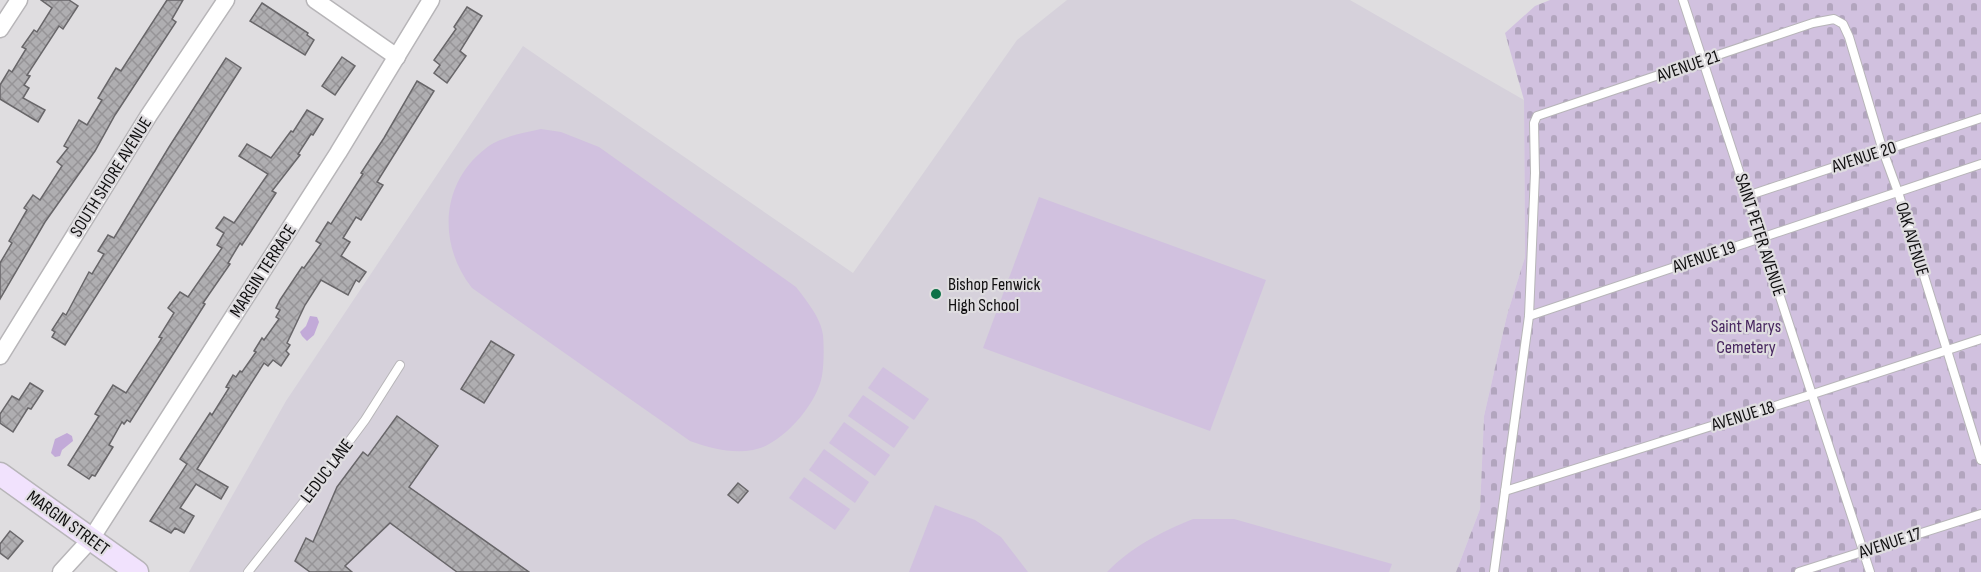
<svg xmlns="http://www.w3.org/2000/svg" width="1981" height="572" viewBox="0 0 1981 572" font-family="'Sofia Sans Condensed',sans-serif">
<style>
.built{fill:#d6d1db}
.cemetery{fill:url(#cemetery-stones)}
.garden{fill:#d1c1df}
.water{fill:#c2aad8}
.building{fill:url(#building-cross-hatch);stroke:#686669;stroke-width:1.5}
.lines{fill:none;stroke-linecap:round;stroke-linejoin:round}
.lane-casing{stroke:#b7b5b8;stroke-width:10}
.street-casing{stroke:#b7b5b8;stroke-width:19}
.secondary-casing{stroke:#b7b5b8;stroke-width:25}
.lane{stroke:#fff;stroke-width:8}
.street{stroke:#fff;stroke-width:16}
.secondary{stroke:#f1e2fd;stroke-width:22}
.poi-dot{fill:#0e7148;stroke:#dfdde0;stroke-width:2}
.labels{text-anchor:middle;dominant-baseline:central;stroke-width:4.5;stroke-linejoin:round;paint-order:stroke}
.street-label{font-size:18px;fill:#100f10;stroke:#dfdde0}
.poi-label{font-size:18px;fill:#100f10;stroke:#dfdde0;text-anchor:start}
.park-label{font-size:18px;fill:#482760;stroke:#dfdde0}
</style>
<defs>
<pattern id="cemetery-stones" width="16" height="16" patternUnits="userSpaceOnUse" patternTransform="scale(1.5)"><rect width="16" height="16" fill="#d1c1df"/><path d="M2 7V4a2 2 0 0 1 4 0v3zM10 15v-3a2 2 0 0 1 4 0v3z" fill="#b2a5be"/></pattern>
<pattern id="building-cross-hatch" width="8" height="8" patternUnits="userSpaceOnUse" patternTransform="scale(1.5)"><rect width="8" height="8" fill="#afaeb1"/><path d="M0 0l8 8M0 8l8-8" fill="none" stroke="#969497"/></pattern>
</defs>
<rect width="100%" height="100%" fill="#dfdde0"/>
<polygon class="built" points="1067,0 1350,0 1524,100 1525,257 1507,315 1484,416 1480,509 1456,572 189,572 286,401 523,46 853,273 1017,40"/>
<polygon class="cemetery" points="1550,0 1981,0 1981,572 1456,572 1480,509 1484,416 1507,315 1525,257 1524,100 1505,33 1535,6"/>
<g class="garden">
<path d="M541 129 561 132 599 147 796 287C806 300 821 318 823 335 824 347 824 363 822 376 817 404 782 445 753 450 732 454 710 448 690 441L472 288C438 245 440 184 485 149 499 137 523 133 541 129Z"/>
<polygon points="1039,197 1266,280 1210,431 983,348"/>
<polygon points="883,367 929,399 914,420 868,388"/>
<polygon points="863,395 909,427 894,448 848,416"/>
<polygon points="844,422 890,455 875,476 829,443"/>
<polygon points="824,449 869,482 855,503 809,470"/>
<polygon points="804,477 850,509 835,530 789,498"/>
<polygon points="935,505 975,520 1001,537 1028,572 909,572"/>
<path d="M1193 519H1234L1392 564 1389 572H1107C1131 547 1161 532 1193 519Z"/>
</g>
<g class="water">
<polygon points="310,316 317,317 319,322 314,335 307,341 302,336 300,332 306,326"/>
<polygon points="67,433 72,436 73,441 62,450 60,456 55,457 51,453 55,439"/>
</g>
<g class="building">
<polygon points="41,0 69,0 78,6 63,29 59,26 27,75 30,76 24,85 29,88 23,98 45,110 38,122 0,99 0,85 9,70 12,72 26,49 22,47 34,30 37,32 52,8"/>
<polygon points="167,0 183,0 172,19 176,22 115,115 95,151 45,222 0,299 0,263 12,243 9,241 27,210 24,208 33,195 40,200 62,166 57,162 68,148 64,146 79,120 87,125 102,100 98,98 116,68 121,71"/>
<polygon points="262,3 308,33 307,35 314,40 305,55 250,21"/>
<polygon points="467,7 482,16 460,51 466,56 447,83 434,73 440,65 434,60 456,29 454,27"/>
<polygon points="342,57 355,66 335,95 322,86"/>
<polygon points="226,58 241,68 65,345 52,337 55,332 52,330 63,313 66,315 89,272 92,274 104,254 98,251 108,235 114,238 169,147"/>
<polygon points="417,81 434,91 377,182 383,185 361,220 356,217 343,238 350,242 341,256 366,272 359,282 356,280 348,295 321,280 305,305 287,343 290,345 286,351 289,354 281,366 273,360 268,366 264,363 197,469 228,487 221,499 196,484 180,508 194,516 184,533 175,528 171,533 150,521 187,464 180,459 210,413 212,415 229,388 226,387 233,375 236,377 240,371 242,372 256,352 254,351 262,338 264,340 279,319 276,317 280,310 276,308 280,300 302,267 304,268 321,244 316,241 328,222 331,224 363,174 361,173 384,138"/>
<polygon points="307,110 323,119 313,135 311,134 298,154 300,155 272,191 276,193 242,245 240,243 228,263 230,264 203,303 205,304 130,422 127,420 124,424 122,422 109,445 113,447 95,476 92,475 89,479 68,465 99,416 95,414 113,385 126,393 162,338 159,337 174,313 168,308 180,292 188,297 222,248 217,245 224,233 216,228 224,217 234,223 268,174 239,156 247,144 271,158 291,131 293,132"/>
<polygon points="491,341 514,355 484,403 461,389"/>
<polygon points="30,383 43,391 31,409 28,408 13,432 0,423 0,414 12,396 19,400"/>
<polygon points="397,416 438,446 409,487 529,572 457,572 390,523 345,566 352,572 310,572 295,561 306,538 313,542 337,487 363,452 368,456"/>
<polygon points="738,483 748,491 738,503 728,495"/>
<polygon points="10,531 23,541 8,559 0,553 0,544"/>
</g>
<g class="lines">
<defs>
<g id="lane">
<polyline points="1683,0 1870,572"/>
<polyline points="1747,196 1981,118"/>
<polyline points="1529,316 1981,164"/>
<polyline points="1505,491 1813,394 1981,339"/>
<polyline points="248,572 313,490 365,420 400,365"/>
<polyline points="1494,572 1529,316 1535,173 1534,123 1537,116 1813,23 1834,19 1843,24 1849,37 1883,151 1898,192 1981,460"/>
<polyline points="1799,572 1981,514"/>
</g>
<g id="street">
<polyline points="315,0 397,57"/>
<polyline points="0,29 19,0"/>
<polyline points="0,356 149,115 226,0"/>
<polyline points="61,572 91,539 338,153 431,0"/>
</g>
<polyline id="secondary" points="0,474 137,572"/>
</defs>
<use href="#lane" class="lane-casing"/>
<use href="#street" class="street-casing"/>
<use href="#secondary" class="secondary-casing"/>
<use href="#lane" class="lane"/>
<use href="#street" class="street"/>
<use href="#secondary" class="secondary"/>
</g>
<circle class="poi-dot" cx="936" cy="294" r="6"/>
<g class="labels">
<g class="street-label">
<text transform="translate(1688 66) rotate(-19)">AVENUE 21</text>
<text transform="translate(1864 157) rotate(-18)">AVENUE 20</text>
<text transform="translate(111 177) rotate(-58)">SOUTH SHORE AVENUE</text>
<text transform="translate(1760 235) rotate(72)">SAINT PETER AVENUE</text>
<text transform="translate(1912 239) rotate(73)">OAK AVENUE</text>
<text transform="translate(1704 257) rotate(-19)">AVENUE 19</text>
<text transform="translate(263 271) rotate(-57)">MARGIN TERRACE</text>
<text transform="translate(1743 416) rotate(-17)">AVENUE 18</text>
<text transform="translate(327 471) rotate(-53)">LEDUC LANE</text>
<text transform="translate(68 523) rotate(36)">MARGIN STREET</text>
<text transform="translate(1890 543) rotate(-18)">AVENUE 17</text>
</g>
<g class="poi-label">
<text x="948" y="284">Bishop Fenwick<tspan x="948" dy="21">High School</tspan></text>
</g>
<g class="park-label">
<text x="1746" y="326">Saint Marys<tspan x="1746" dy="21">Cemetery</tspan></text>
</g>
</g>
</svg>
